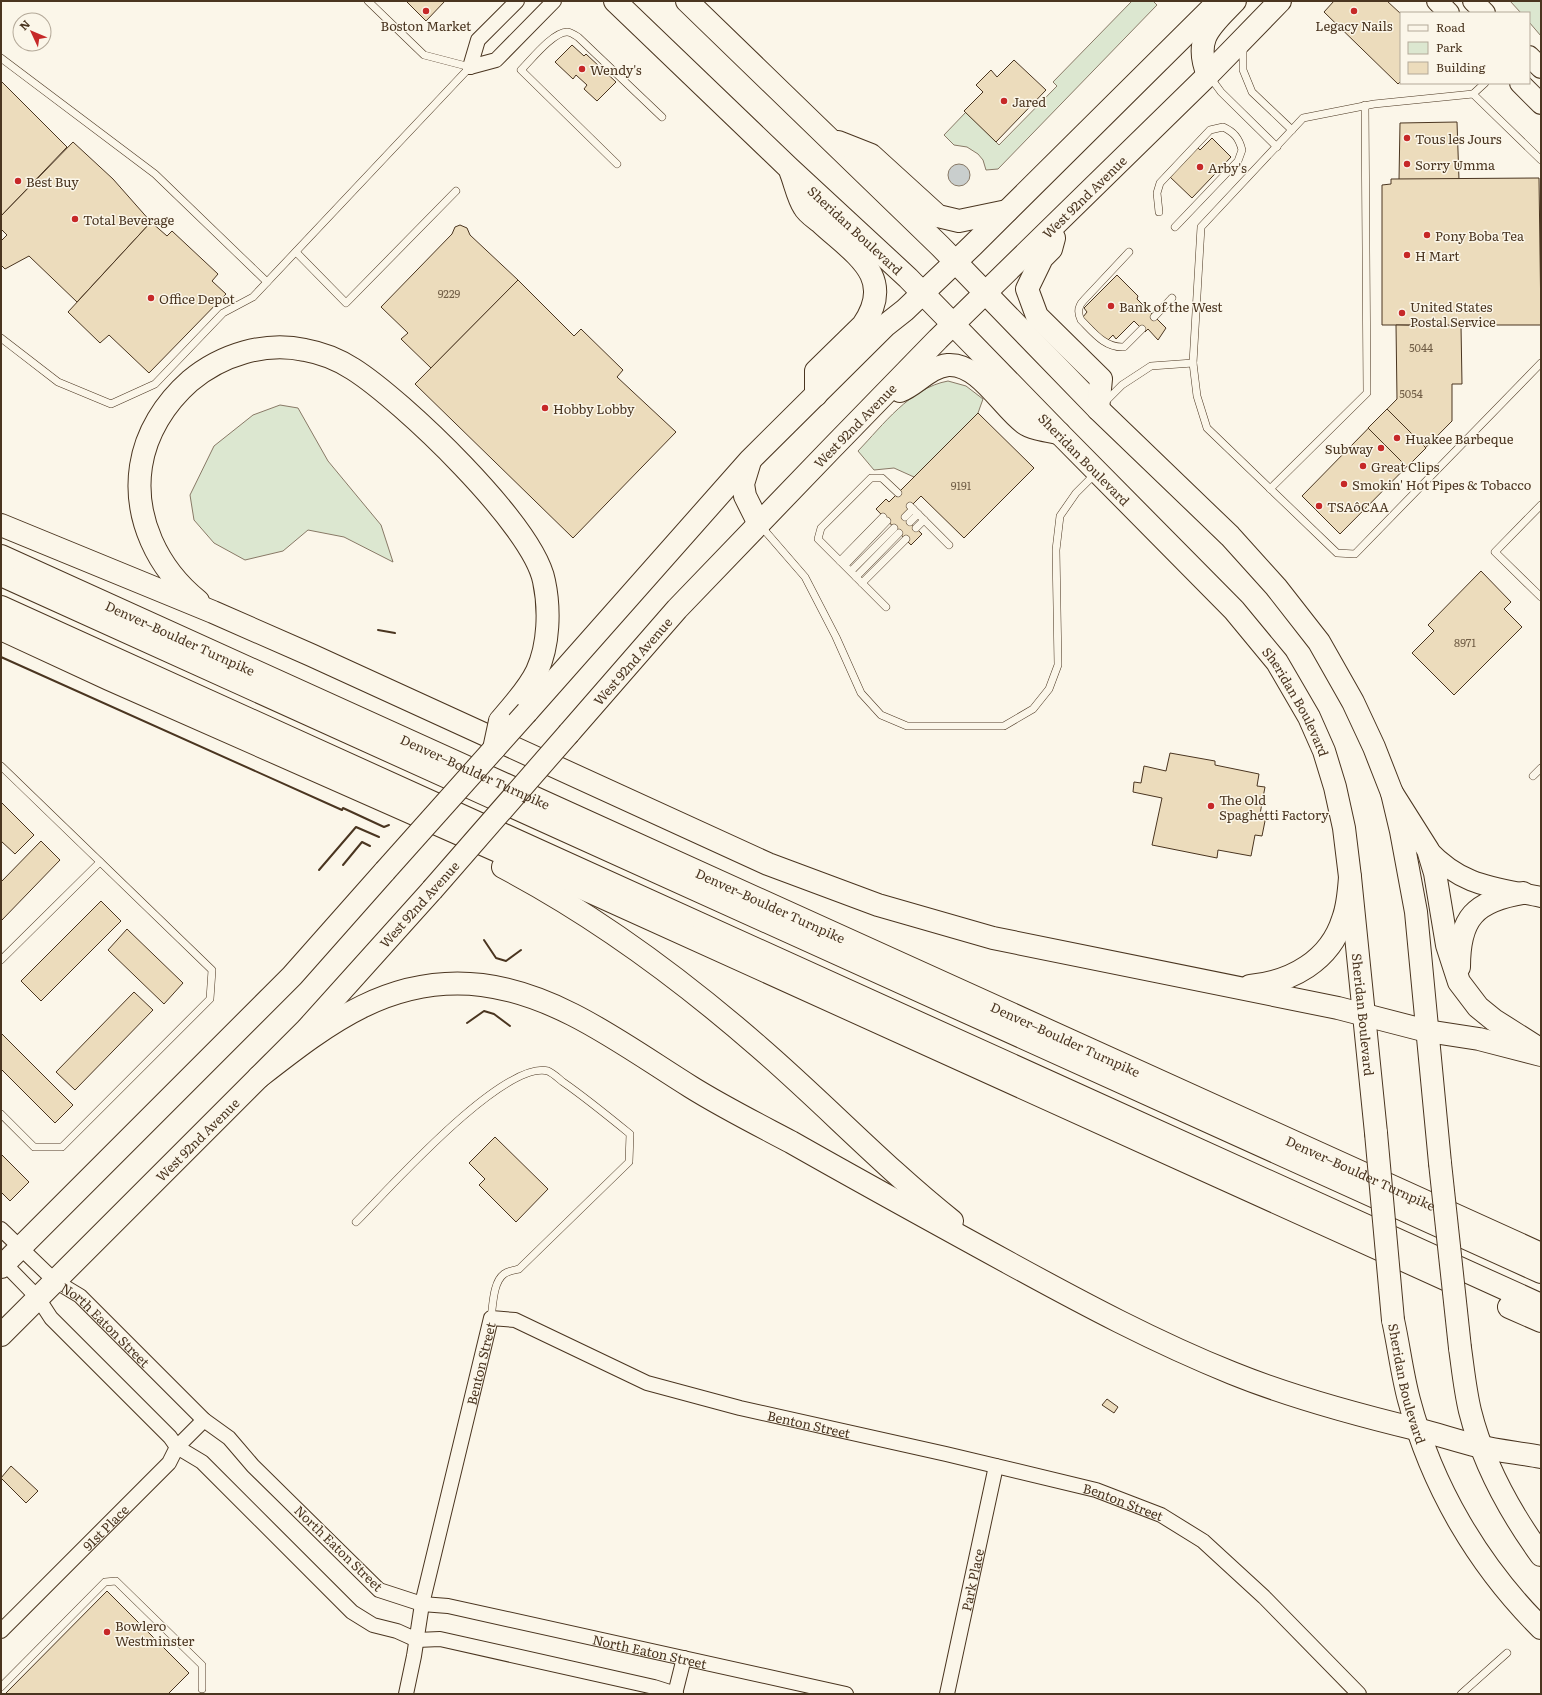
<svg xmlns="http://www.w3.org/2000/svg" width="1542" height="1695" font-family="Literata,serif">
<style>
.green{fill:#dce7d0;stroke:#887966}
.water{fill:#c9cecd;stroke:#887966}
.building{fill:#ecdcbc;stroke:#4a3520}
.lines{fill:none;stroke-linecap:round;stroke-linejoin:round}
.lane-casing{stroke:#4a3520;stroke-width:8}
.street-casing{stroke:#4a3520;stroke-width:16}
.secondary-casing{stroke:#4a3520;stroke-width:22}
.primary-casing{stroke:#4a3520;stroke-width:24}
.highway-casing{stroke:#4a3520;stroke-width:24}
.lane{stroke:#fbf6e9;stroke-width:7}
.street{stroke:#fbf6e9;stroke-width:14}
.secondary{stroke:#fbf6e9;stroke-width:20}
.primary{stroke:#fbf6e9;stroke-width:22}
.highway{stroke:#fbf6e9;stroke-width:22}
.primary-bridge-casing{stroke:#4a3520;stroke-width:24;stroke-linecap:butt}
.highway-bridge-casing{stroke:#4a3520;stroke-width:24;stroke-linecap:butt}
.primary-bridge{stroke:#fbf6e9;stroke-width:22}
.highway-bridge{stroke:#fbf6e9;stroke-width:22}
.wall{stroke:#4a3520;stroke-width:2}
.poi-dot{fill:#c62828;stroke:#fbf6e9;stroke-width:1.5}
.labels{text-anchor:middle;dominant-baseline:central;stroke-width:3;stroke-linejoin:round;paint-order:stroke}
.number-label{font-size:11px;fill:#725f47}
.poi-label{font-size:13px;fill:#4a3520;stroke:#fbf6e9;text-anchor:start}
.street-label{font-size:13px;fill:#4a3520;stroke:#fbf6e9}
</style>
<rect width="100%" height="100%" fill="#fbf6e9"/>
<g class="green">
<polygon points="1132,1 1153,1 1157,5 998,169 986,170 983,160 978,154 967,147 954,145 944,135 966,112 999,145 1057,86 1053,82"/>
<polygon points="1510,1 1541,1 1541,36 1529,22 1529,13 1521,13"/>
<path d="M948,381l18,5 17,13 -5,14 -64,64 -20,-9 -20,2 -16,-19c25,-26 52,-63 90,-70z"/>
<polygon points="280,405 298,408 328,461 381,525 393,562 344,537 308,530 283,551 245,560 214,543 194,520 190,495 214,446 253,415"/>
</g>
<circle class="water" cx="959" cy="175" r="11"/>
<g class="building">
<polygon points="406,1 445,1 426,21"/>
<polygon points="1334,1 1387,1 1401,14 1401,81 1398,84 1324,12"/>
<polygon points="572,45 584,56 586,54 616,82 597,101 584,89 587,85 576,75 573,79 555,62"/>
<polygon points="1014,60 1046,90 996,142 964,111 983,92 976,85 991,70 997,77"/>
<polygon points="1,81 67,147 1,216"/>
<polygon points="1457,122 1459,180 1399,180 1400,123"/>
<polygon points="1212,138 1231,157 1192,198 1169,176 1197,147 1200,150"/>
<polygon points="73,142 113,179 151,222 77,302 29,256 5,269 1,265 1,241 7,235 1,229 1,216"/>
<polygon points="1539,178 1541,325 1382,325 1382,185 1391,184 1391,179"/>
<polygon points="151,222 167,236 172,231 218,274 212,281 226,294 149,373 109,335 100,343 68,312"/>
<polygon points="460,225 467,228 470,235 518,280 431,368 401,339 408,333 381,307 452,234 455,227"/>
<polygon points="1117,275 1138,296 1137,299 1166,328 1158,340 1148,329 1145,332 1134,321 1116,339 1113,335 1107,341 1083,317 1087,312 1084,308"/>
<polygon points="518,280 574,336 581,329 623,370 617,377 676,432 573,538 415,384"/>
<polygon points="1396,325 1461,326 1462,384 1452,384 1452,421 1340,534 1302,496 1397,399"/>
<polygon points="1387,409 1426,448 1407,467 1368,428"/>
<polygon points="978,413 1034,468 964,538 921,496 902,515 922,534 911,545 876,509 886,499 889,502"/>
<polygon points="1481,571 1511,602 1504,609 1522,627 1454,695 1412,653 1434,631 1428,625"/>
<polygon points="1170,753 1215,761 1215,765 1259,774 1257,786 1265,787 1260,814 1266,816 1262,836 1255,835 1251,856 1218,850 1217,858 1152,845 1162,798 1133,792 1134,782 1141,783 1144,766 1166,771"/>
<polygon points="1,802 34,835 15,854 1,841"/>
<polygon points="41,841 60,860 1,921 1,882"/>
<polygon points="101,901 121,921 41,1001 21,981"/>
<polygon points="127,929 183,983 164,1004 108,950"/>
<polygon points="134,992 153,1010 75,1090 56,1072"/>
<polygon points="1,1033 73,1105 55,1123 1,1069"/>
<polygon points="495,1137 548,1189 516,1222 479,1185 485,1179 469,1163"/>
<polygon points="1,1154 29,1182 10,1201 1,1192"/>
<polygon points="1107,1399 1118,1407 1114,1413 1102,1405"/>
<polygon points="11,1466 38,1491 26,1503 1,1478"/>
<polygon points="107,1591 189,1673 168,1694 5,1694"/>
</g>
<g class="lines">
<g class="lane-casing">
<g id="lane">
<polyline points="1243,47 1243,70 1252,92 1292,130"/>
<polyline points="1,58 155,174 267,282"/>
<polyline points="1210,77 1221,92 1277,147"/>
<polyline points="1485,83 1473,94 1374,104 1303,118 1201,227 1193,363 1197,396 1207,428 1337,553 1355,554 1541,363"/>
<polyline points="1473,94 1541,160"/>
<path d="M617,164l-96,-94c10,-10 32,-38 46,-38 3,0 8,3 11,5l84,80"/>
<path d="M1159,212l-2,-19 3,-10 50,-53 13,-3c11,5 16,11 19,23l-4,11 -63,66"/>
<polyline points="296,252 346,303 456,191"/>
<path d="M1129,252l-45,48c-6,6 -7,12 -3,20 13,13 24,28 43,27l18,-18"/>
<polyline points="1154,317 1172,298"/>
<polyline points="1,338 58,382 111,404 155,384 223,313 253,297 470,67 424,55 368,1"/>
<polyline points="1104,403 1122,385 1151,366 1193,363"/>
<polyline points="1270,489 1367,393 1365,105"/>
<polyline points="1541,505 1495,552 1541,597"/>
<polyline points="910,506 949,545"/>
<polyline points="905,517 913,509"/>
<polyline points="910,522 918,514"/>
<polyline points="760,525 805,577 836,637 861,693 881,715 907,726 1004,726 1033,709 1049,689 1058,665 1056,550 1060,516 1076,493 1095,474"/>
<polyline points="916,528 924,520"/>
<polyline points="840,561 883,517"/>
<polyline points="845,565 887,521"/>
<polyline points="851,571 894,528"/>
<polyline points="856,577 899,533"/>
<polyline points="862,583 906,539"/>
<polyline points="886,607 818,539 821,528 871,478 882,478 898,493"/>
<polyline points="1,766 212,970 210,999 62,1147 34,1147 1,1114"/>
<polyline points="1533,776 1541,768"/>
<polyline points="1,960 100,862"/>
<path d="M356,1222c32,-32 147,-162 192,-151 5,2 11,8 15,11 23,16 45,34 67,52l-1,28 -110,107c-4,1 -11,2 -15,5 -11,8 -11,31 -13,44"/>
<polyline points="1,1687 105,1582 116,1581 202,1665 202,1689"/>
<polyline points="1461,1694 1507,1653"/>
</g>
</g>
<g class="street-casing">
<g id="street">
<polyline points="470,67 496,60 554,1"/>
<polyline points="470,67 478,40 517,1"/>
<path id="s1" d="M1,1229l54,52 25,15 124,124 25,18 24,28 126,124 43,14 26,2 398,88"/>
<polyline points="1,1260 38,1298 51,1318 170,1437 177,1447 202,1462 352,1612 373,1625 397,1631 417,1640 440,1639 654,1687 676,1694"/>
<path id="s2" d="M1,1631l168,-168 8,-16 27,-27"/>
<path id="s3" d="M406,1694l8,-38 8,-52 69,-286 24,2 132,63 93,25 206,46 150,36 65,25 42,26 61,56 95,97"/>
<polyline points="675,1694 684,1658"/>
<path id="s4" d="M947,1694l49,-228"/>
</g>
</g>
<g class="secondary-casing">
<g id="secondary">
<polyline points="1437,1 1449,13"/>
<polyline points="1473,1 1485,13"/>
<polyline points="1529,56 1541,68"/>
<polyline points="1520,83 1541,104"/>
<path d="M1428,850c35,37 66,37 113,47"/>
</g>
</g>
<g class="primary-casing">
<g id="primary">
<path id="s5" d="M615,1l174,167 119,110 151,155 175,177 43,52 32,55 15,34 11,36 9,41 6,49 26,256"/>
<polyline points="687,1 940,246 1098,409 1230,536 1276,587 1319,642 1353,702 1374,747 1392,793 1401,831 1416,912 1440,1163"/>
<path d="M1208,75c-15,-37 3,-49 27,-74"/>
<polyline points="838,142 871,155 938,216 959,221 1007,211"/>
<path d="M791,173c4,10 7,25 13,34 3,6 11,11 16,15 33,31 77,54 43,103l-47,46v24"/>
<polyline points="1054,238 1051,249 1042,258 1027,289 1037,316 1101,379 1098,409"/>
<path d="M900,391c16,-6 29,-24 48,-26 31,-2 54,42 76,58 8,6 25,8 35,10"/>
<polyline points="750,461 743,484 745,496 759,524"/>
<polyline points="527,712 750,460 886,325 905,310 972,246 1219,1"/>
<path id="s6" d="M569,733l108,-124 153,-159 108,-111 270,-264 72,-74"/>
<polyline points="1,1267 292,976 385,871"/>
<path id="s7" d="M1393,1320c6,27 9,54 16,80 23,87 69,165 132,228"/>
<path id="s8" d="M1,1335l306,-306 125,-139"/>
<path d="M1460,1348c3,21 5,42 10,63 13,52 40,101 71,144"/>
</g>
</g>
<g class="highway-casing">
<g id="highway">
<polyline points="1,525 213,612 311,655 768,864 878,905 993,938 1338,1008 1427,1031 1479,1039 1541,1055"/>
<path id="s9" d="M1,556l1540,698"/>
<polyline points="1,575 1541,1272"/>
<path d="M198,601c-40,-32 -65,-83 -57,-135 5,-33 24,-63 49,-85 31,-26 75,-40 115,-31 17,3 34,10 48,19 49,31 180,156 191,212 6,28 5,64 -7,90 -9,19 -24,34 -37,50"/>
<polyline points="1,607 1541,1305"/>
<polyline points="1,629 109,679 593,893 1452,1282"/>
<polyline points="1392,793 1428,850 1435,873 1447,945 1459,982 1478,1007 1494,1020 1538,1048"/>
<path d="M503,867c93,49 177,111 256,180 66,57 125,120 193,174"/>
<path d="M1459,967c0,-49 16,-66 64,-74"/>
<path d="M1250,986c41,-4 80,-25 93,-67 5,-13 6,-28 7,-42"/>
<path d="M259,1077c68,-53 131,-103 223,-92 78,10 143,61 209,102 32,20 66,37 100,55 72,41 145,81 218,121 73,40 146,79 223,110 59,24 122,41 184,56 21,5 41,12 62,17 20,5 42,7 63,11"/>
<polyline points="1509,1307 1541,1321"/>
</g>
</g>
<use href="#lane" class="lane"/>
<use href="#street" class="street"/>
<use href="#secondary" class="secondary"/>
<use href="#primary" class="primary"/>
<use href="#highway" class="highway"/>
<g class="primary-bridge-casing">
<g id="primary-bridge">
<polyline points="385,871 527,712"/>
<polyline points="432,890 569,733"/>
<polyline points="1376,1133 1393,1320"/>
<polyline points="1440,1163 1460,1348"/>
</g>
</g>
<g class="highway-bridge-casing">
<polyline id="highway-bridge" points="494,749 500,721"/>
</g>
<use href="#primary-bridge" class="primary-bridge"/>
<use href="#highway-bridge" class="highway-bridge"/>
<g class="wall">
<polyline points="378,630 395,633"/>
<polyline points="1,657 342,810 343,808 384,827 389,825"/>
<polyline points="343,865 362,842 370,846"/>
<polyline points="319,870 356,827 379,837"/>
<polyline points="484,940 496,958 506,961 521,950"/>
<polyline points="467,1023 484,1011 494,1014 510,1026"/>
</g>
</g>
<g class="poi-dot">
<circle cx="426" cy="11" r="4"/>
<circle cx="1354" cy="11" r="4"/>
<circle cx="582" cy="69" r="4"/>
<circle cx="1004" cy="101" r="4"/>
<circle cx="1407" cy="138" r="4"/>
<circle cx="1407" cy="164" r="4"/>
<circle cx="1200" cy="167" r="4"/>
<circle cx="18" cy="181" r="4"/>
<circle cx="75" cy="219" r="4"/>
<circle cx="1427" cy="235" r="4"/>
<circle cx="1407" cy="255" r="4"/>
<circle cx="151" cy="298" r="4"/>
<circle cx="1111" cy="306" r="4"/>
<circle cx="1402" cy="313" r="4"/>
<circle cx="545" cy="408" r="4"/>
<circle cx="1397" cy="438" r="4"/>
<circle cx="1381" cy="448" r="4"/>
<circle cx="1363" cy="466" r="4"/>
<circle cx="1344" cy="484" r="4"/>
<circle cx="1319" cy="506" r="4"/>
<circle cx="1211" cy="806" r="4"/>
<circle cx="107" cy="1632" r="4"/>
</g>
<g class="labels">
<g class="number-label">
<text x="449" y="293">9229</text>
<text x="1421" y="347">5044</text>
<text x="1411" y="393">5054</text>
<text x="961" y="485">9191</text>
<text x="1465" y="642">8971</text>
</g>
<g class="poi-label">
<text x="426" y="25" text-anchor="middle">Boston Market</text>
<text x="1354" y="25" text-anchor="middle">Legacy Nails</text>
<text x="590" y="69">Wendy's</text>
<text x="1012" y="101">Jared</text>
<text x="1415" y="138">Tous les Jours</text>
<text x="1415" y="164">Sorry Umma</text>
<text x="1208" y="167">Arby's</text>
<text x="26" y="181">Best Buy</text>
<text x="83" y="219">Total Beverage</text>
<text x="1435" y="235">Pony Boba Tea</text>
<text x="1415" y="255">H Mart</text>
<text x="159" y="298">Office Depot</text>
<text x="1119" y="306">Bank of the West</text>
<text x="1410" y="306">United States<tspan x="1410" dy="15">Postal Service</tspan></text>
<text x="553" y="408">Hobby Lobby</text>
<text x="1405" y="438">Huakee Barbeque</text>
<text x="1373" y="448" text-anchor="end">Subway</text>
<text x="1371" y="466">Great Clips</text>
<text x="1352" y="484">Smokin' Hot Pipes &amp; Tobacco</text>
<text x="1327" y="506">TSAôCAA</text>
<text x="1219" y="799">The Old<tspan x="1219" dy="15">Spaghetti Factory</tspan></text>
<text x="115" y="1625">Bowlero<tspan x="115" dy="15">Westminster</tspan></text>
</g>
<g class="street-label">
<text stroke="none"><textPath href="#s6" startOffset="744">West 92nd Avenue</textPath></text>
<text stroke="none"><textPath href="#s5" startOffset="332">Sheridan Boulevard</textPath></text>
<text stroke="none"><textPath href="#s6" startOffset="420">West 92nd Avenue</textPath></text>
<text stroke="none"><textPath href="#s5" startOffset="656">Sheridan Boulevard</textPath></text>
<text stroke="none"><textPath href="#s9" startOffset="197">Denver–Boulder Turnpike</textPath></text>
<text stroke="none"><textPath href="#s6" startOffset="96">West 92nd Avenue</textPath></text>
<text stroke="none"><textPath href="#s5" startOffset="980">Sheridan Boulevard</textPath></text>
<text stroke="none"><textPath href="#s9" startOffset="521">Denver–Boulder Turnpike</textPath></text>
<text transform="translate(419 904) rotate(-48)">West 92nd Avenue</text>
<text stroke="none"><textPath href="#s9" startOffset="845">Denver–Boulder Turnpike</textPath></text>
<text stroke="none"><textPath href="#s5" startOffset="1304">Sheridan Boulevard</textPath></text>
<text stroke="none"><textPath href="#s9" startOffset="1169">Denver–Boulder Turnpike</textPath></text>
<text stroke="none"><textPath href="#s8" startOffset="277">West 92nd Avenue</textPath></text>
<text stroke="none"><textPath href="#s9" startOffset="1493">Denver–Boulder Turnpike</textPath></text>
<text stroke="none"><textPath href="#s1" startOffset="142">North Eaton Street</textPath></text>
<text stroke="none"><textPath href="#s3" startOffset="339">Benton Street</textPath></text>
<text stroke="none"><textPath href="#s7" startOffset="65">Sheridan Boulevard</textPath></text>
<text stroke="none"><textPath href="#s3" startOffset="723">Benton Street</textPath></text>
<text stroke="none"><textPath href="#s3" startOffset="1047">Benton Street</textPath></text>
<text stroke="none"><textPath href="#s2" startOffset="147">91st Place</textPath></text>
<text transform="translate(339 1548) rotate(44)">North Eaton Street</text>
<text stroke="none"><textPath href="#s4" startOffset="117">Park Place</textPath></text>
<text stroke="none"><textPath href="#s1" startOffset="802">North Eaton Street</textPath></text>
</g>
</g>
<rect width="1542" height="1695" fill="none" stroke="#4a3520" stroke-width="4"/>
<rect x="1400" y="12" width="130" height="72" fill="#fbf6e9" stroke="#b4a999"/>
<rect x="1408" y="25" width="20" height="6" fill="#fbf6e9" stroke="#b4a999"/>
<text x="1436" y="32" font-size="12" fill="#4a3520">Road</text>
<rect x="1408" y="42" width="20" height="12" fill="#dce7d0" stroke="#b4a999"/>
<text x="1436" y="52" font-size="12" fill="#4a3520">Park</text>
<rect x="1408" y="62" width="20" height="12" fill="#ecdcbc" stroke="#b4a999"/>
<text x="1436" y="72" font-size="12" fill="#4a3520">Building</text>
<g transform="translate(32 32) rotate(314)"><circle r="19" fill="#fbf6e9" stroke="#b4a999"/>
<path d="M0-3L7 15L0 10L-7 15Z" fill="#c62828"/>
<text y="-6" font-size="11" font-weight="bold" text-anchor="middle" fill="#4a3520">N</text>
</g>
</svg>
